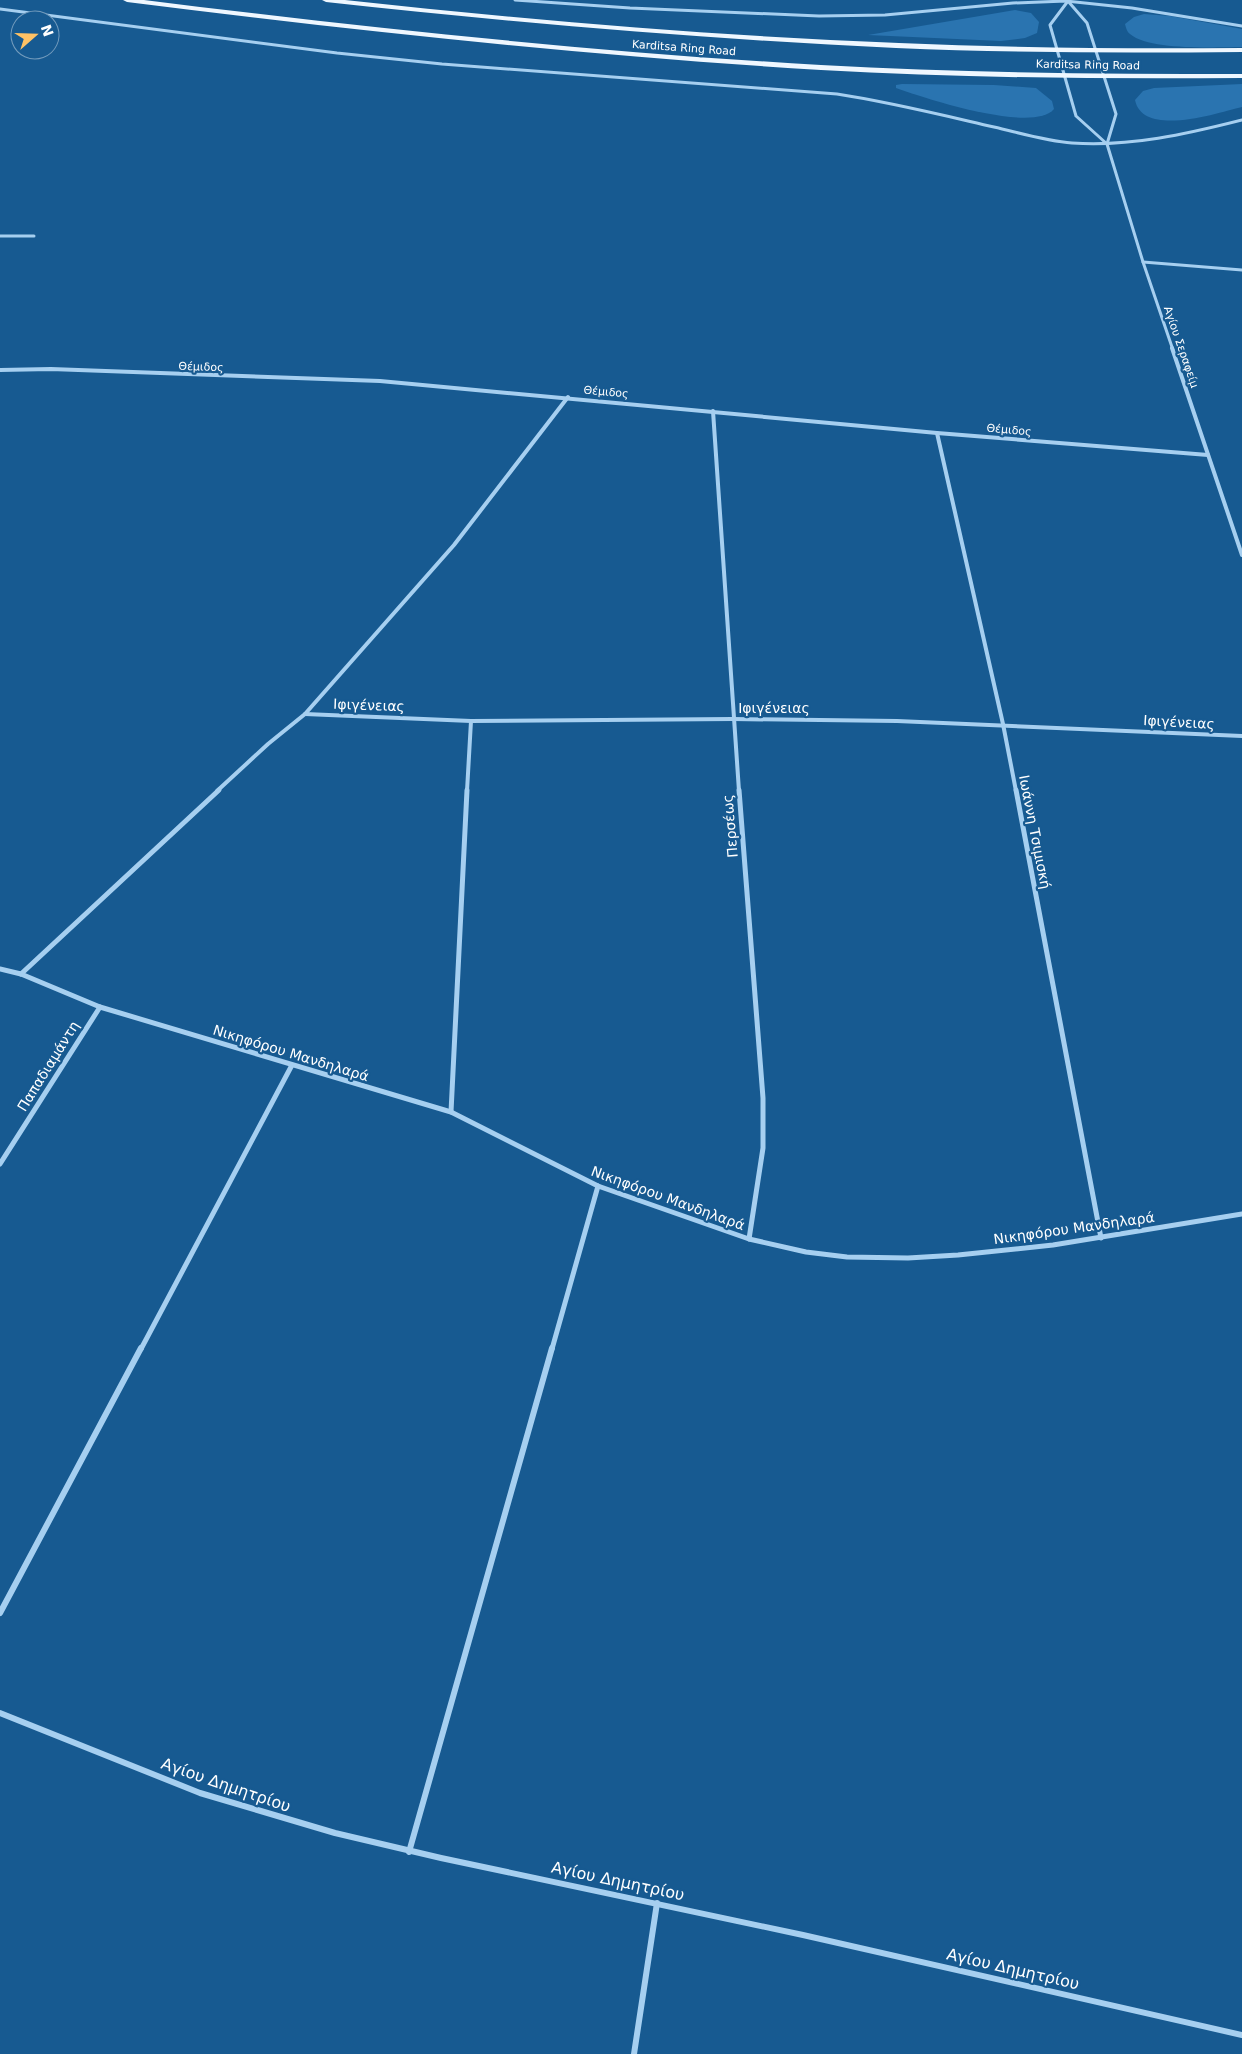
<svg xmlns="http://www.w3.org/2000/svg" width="1242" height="2054" font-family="'DejaVu Sans',sans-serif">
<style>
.green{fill:#2a74b0}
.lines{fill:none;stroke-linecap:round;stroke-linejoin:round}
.street-far3{stroke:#a6cff0;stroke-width:3}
.street-far2{stroke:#a6cff0;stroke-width:4}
.street-far1{stroke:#a6cff0;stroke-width:5}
.street{stroke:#a6cff0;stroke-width:6}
.primary{fill:#eff7ff;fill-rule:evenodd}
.labels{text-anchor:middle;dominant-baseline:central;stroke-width:4.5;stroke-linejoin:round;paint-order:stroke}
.far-street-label{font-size:11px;fill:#fff;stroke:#175a91}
.street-label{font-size:14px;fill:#fff;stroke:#175a91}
.near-street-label{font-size:16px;fill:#fff;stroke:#175a91}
</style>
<rect width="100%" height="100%" fill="#175a91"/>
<g class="green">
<polygon points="1015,10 1031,13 1039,22 1037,33 1025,38 1001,41 868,35"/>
<path d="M1144,14l26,2 72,13v18c-26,0 -92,4 -112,-13 -3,-2 -4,-6 -5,-10l9,-7z"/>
<path d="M902,84l92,1 42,3 16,13 2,8c-21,25 -130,-11 -158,-21v-3z"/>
<path d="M1242,84v23c-25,6 -99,31 -107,-7l8,-9 11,-3z"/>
</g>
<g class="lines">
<g class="street-far3">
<polyline points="515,0 630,8 819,16 885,15 1013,3 1066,1 1132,8 1242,26"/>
<polyline points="1067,0 1087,23 1116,114 1107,144"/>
<polyline points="1068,1 1050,25 1076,116 1107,144 1143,262 1173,350"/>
<path d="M0,9l337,44 105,11 395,30c53,8 105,21 157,33 26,6 52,14 78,16 58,4 115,-9 170,-23"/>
<polyline points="0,236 34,236"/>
<polyline points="1143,262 1242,270"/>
</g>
<g class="street-far2">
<polyline points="1172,348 1242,555"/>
<polyline points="0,370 51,369 380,381 937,433 1208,455"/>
<polyline points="713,411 739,791"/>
<polyline points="937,433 1003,724 1016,791"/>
<polyline points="305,714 471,721 733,719 897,721 1242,736"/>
<polyline points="217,791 268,744 305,714 454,545 568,397"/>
<polyline points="467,791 471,721"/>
</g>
<g class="street-far1">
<polyline points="739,790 763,1098 763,1148 749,1239"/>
<polyline points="1016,790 1101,1238"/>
<polyline points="0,969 21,974 100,1007 451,1112 598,1186 749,1239 806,1252 847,1257 908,1258 958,1255 1053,1245 1242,1214"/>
<polyline points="21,974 219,790"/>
<polyline points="451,1112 467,790"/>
<polyline points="0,1164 100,1007"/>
<polyline points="141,1349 292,1065"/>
<polyline points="552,1349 598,1186"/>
</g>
<g class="street">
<polyline points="0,1613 141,1348"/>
<polyline points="0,1713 200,1793 335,1833 441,1858 803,1935 1242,2035"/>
<polyline points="409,1852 552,1348"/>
<polyline points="634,2054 657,1903"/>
</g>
<g class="primary">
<path d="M123,0h21c225,28 451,52 677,65 141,8 281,9 421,9v4c-141,1 -281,0 -421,-8 -233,-14 -463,-39 -694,-68z"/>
<path d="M322,0h23c184,20 369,36 554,43 114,5 229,6 343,5v4c-115,1 -231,1 -346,-4 -191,-9 -380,-25 -570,-46z"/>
</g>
</g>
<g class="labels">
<g class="far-street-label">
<text transform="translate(684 48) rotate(4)">Karditsa Ring Road</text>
<text transform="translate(1088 65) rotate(1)">Karditsa Ring Road</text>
<text transform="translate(1181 347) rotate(71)">Αγίου Σεραφείμ</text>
<text transform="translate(201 367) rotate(2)">Θέμιδος</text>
<text transform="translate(606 392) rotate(5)">Θέμιδος</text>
<text transform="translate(1009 430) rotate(5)">Θέμιδος</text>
</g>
<g class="street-label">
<text transform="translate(369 705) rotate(2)">Ιφιγένειας</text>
<text x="774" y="708">Ιφιγένειας</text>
<text transform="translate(1179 722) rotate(3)">Ιφιγένειας</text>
<text transform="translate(730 826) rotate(-95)">Περσέως</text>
<text transform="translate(1035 832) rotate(79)">Ιωάννη Τσιμισκή</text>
<text transform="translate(291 1053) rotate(17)">Νικηφόρου Μανδηλαρά</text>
<text transform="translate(48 1066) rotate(-58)">Παπαδιαμάντη</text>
<text transform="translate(668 1198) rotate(20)">Νικηφόρου Μανδηλαρά</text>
<text transform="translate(1074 1228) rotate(-8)">Νικηφόρου Μανδηλαρά</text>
</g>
<g class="near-street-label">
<text transform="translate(226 1785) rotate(19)">Αγίου Δημητρίου</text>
<text transform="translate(618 1881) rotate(12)">Αγίου Δημητρίου</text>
<text transform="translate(1013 1969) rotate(13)">Αγίου Δημητρίου</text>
</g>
</g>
<g transform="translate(35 35) rotate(70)"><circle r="24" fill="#175a91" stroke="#749cbd"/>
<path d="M0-4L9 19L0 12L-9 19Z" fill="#ffc265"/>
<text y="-8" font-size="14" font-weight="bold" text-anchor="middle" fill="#ffffff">N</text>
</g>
</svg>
